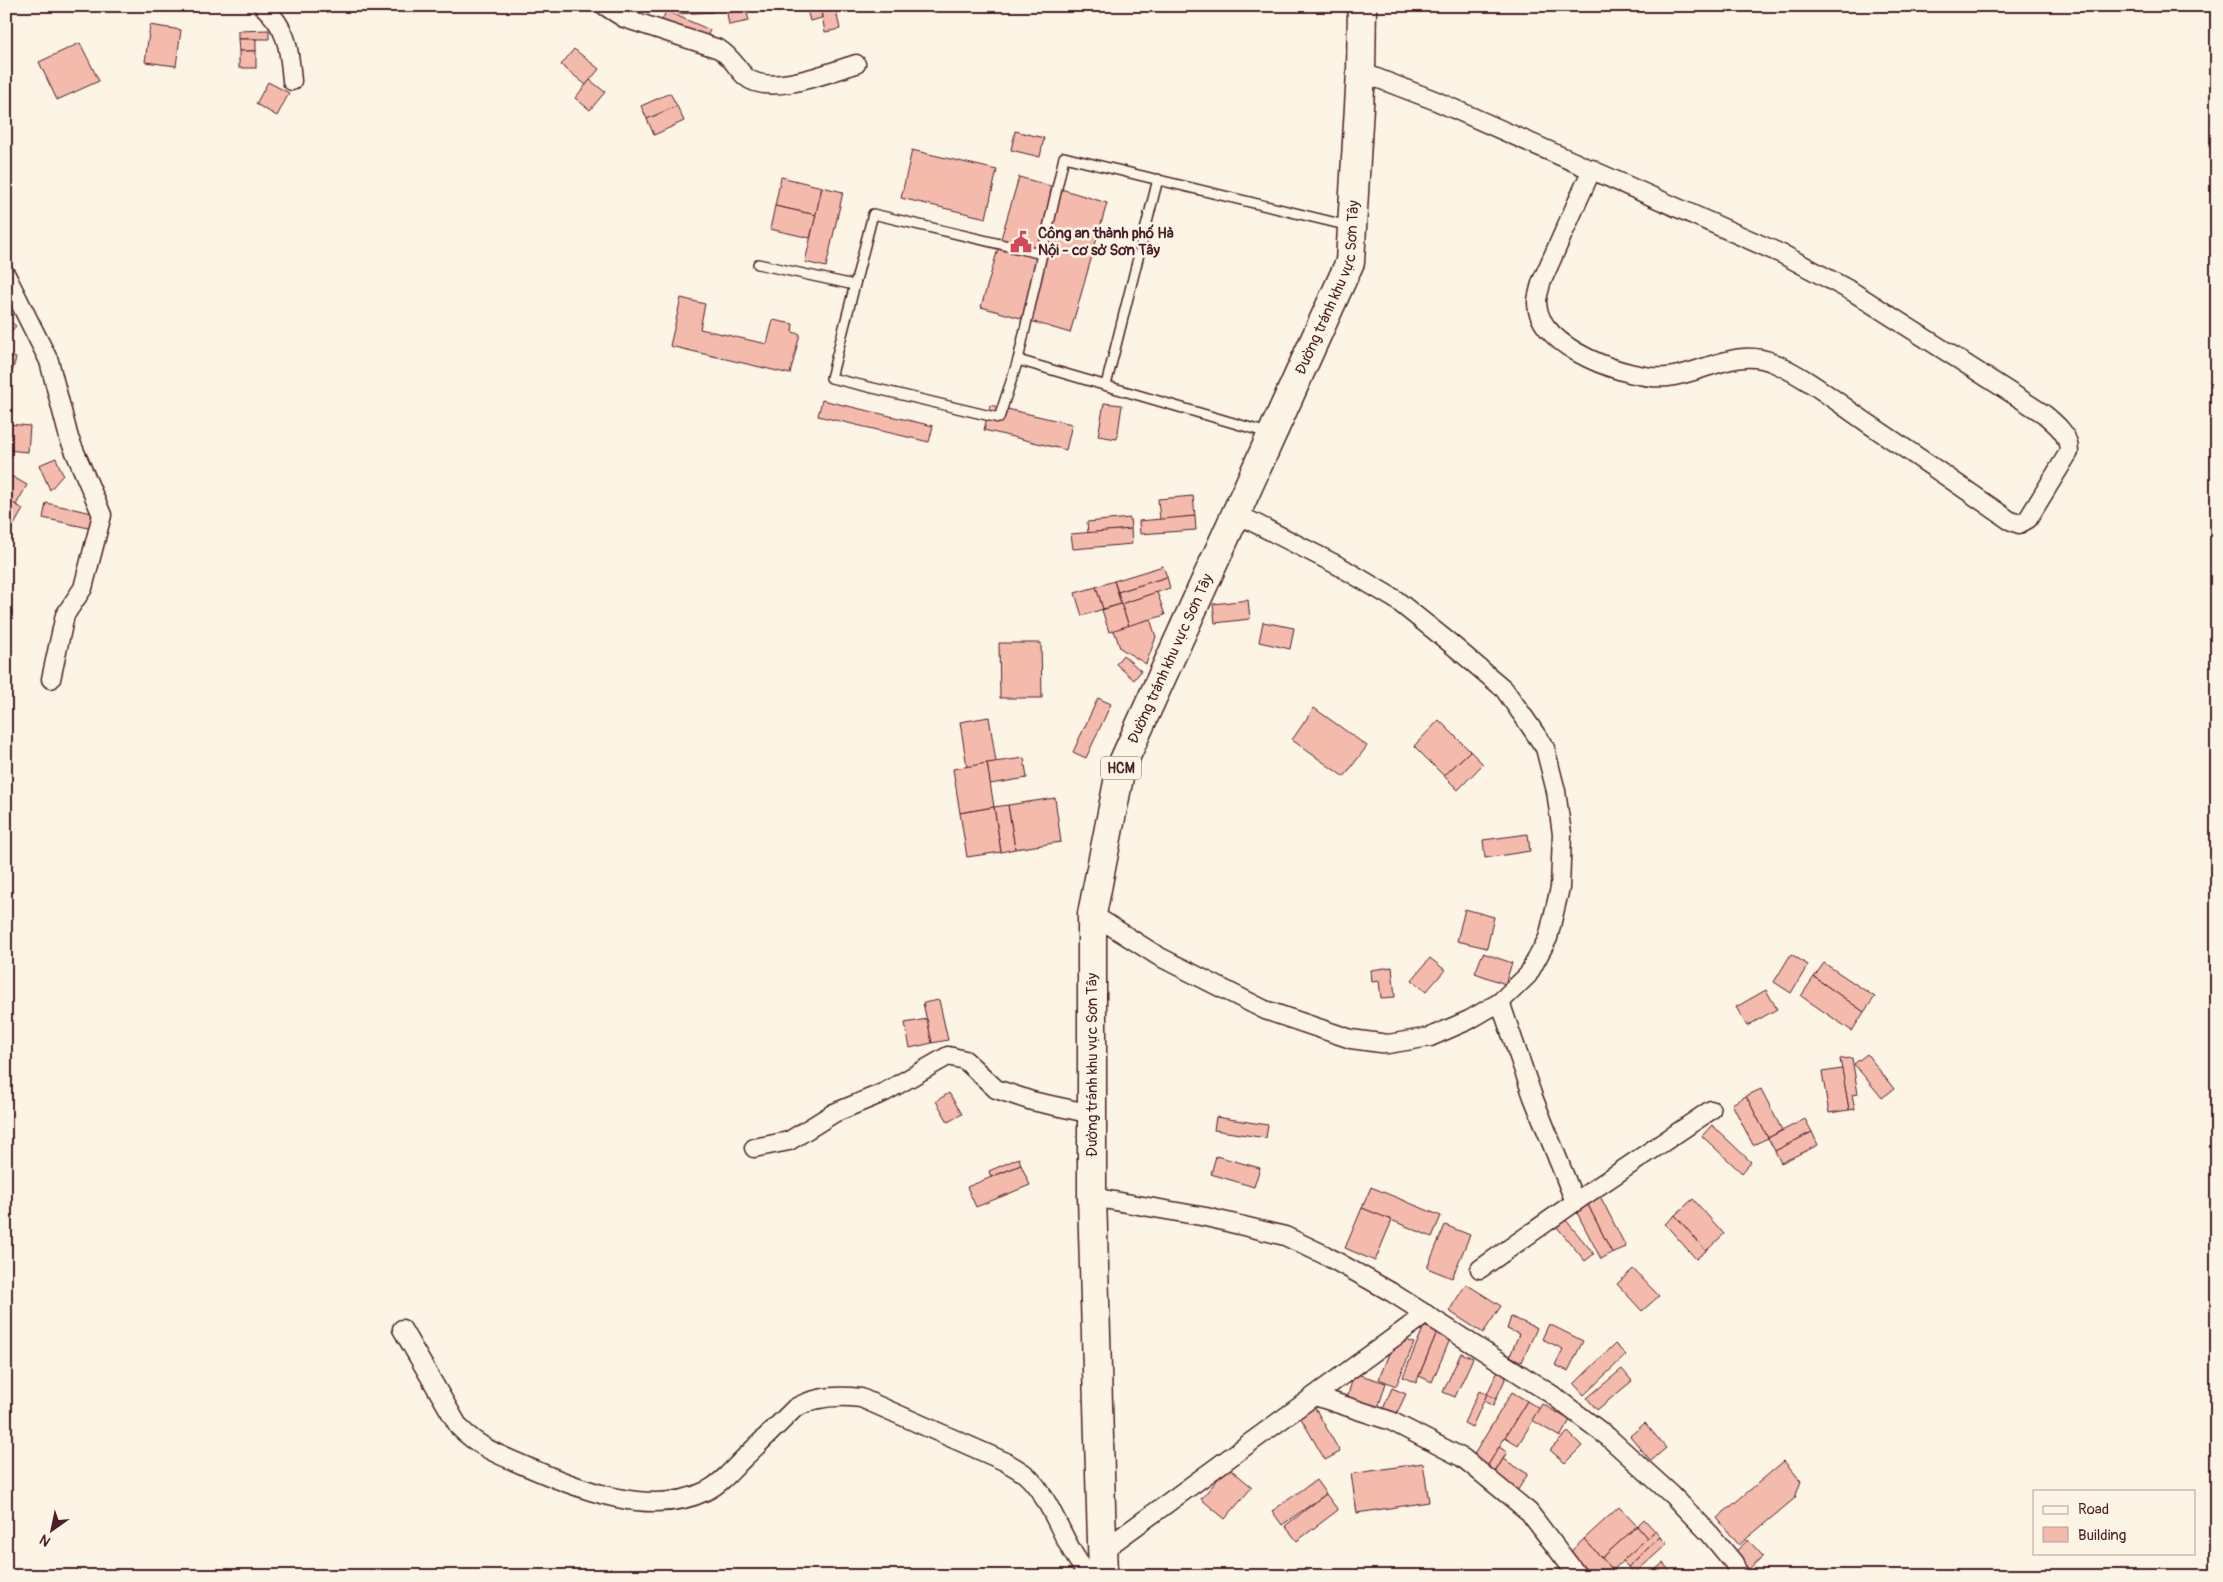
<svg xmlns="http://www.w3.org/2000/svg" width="2223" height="1582" font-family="Pangolin,sans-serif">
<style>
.building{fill:#f4bbad;stroke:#4a1f2b}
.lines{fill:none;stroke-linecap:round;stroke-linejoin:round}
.service-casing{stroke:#4a1f2b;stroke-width:12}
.minor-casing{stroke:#4a1f2b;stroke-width:21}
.trunk-casing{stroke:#4a1f2b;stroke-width:31}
.service{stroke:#fcf5e5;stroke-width:9}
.minor{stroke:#fcf5e5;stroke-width:18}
.trunk{stroke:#fcf5e5;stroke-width:28}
.labels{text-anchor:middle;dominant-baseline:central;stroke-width:5;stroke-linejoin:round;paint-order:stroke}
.shield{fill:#fcf5e5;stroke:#7f5f63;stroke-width:1}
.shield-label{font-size:14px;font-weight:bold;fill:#4a1f2b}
.poi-label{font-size:15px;font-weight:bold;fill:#4a1f2b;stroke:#fcf5e5;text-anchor:start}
.street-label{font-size:15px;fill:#4a1f2b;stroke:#fcf5e5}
</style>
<rect width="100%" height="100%" fill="#fcf5e5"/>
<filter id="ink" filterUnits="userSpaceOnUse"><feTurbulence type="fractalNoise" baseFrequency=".02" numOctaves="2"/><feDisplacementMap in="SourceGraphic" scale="10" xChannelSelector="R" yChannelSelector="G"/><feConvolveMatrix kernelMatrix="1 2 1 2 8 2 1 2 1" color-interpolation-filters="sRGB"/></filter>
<g filter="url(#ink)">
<g class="building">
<polygon points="678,6 713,6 713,12 678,14"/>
<polygon points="725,6 745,6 746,8 727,13"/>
<polygon points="757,6 780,6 758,10"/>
<polygon points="806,6 820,6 822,18 810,21"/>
<polygon points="820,6 835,6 840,29 825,32"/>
<polygon points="2209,6 2217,6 2217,18 2206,9"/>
<polygon points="746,8 749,21 729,25 727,13"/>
<polygon points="666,11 710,30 705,41 661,23"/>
<polygon points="150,25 181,30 176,66 145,62"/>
<polygon points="269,30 269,39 238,39 238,31"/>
<polygon points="238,39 256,39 256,51 239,51"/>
<polygon points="80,43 99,81 57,100 39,62"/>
<polygon points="574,49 599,69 586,85 561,65"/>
<rect x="239" y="51" width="17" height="17"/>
<polygon points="590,80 605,92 590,110 575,98"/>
<polygon points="268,82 289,93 277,116 256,104"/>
<polygon points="670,93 677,106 647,119 641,106"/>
<polygon points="677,106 684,121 654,135 647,119"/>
<polygon points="1015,131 1044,138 1040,157 1011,150"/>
<polygon points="912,150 997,170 986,218 901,198"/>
<polygon points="781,177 822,187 816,215 775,206"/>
<polygon points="1019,177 1061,189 1024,319 981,307"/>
<polygon points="822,187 843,192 826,267 805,262"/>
<polygon points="1061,189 1107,203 1070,333 1024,319"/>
<polygon points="775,206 816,215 810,238 770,229"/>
<polygon points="681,298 705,304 700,329 767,344 773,320 793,324 792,332 800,334 790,374 670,346"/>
<polygon points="6,318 16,326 6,337"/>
<polygon points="6,355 16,358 7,390 6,390"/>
<polygon points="822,400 933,426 929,442 818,416"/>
<polygon points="1104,403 1122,405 1117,439 1098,436"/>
<polygon points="990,405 1072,424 1066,450 984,430"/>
<polygon points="8,424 30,426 28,452 6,450"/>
<polygon points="56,458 63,475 50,490 39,465"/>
<polygon points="6,473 27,485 16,505 6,499"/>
<polygon points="1193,496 1195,516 1160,520 1158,499"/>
<polygon points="6,499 23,509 14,525 6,521"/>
<polygon points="46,503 97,514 93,529 43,518"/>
<polygon points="1195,516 1196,530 1140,534 1139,521"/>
<polygon points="1130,518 1131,529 1088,533 1087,522"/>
<polygon points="1131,529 1132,544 1073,549 1071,534"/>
<polygon points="1163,566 1167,577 1118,592 1114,581"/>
<polygon points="1167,577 1170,588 1121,604 1118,592"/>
<polygon points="1114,581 1121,604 1103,609 1096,587"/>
<polygon points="1096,587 1103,609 1082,616 1075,593"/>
<polygon points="1157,592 1165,615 1129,626 1121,604"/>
<polygon points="1248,600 1250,619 1215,623 1213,604"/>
<polygon points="1121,604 1129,626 1109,632 1102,610"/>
<polygon points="1150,619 1156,637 1146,664 1120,648 1114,630"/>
<polygon points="1263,622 1294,628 1290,649 1259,642"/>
<polygon points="999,643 1041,643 1042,698 1000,698"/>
<polygon points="1123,655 1141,671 1134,680 1116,664"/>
<polygon points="1098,698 1111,704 1086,758 1073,752"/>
<polygon points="1314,708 1367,746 1344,777 1292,740"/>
<polygon points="989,717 996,762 967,767 960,722"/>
<polygon points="1439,720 1470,751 1444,776 1414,746"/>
<polygon points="1470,751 1483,764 1458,790 1444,776"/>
<polygon points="1024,758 1027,778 990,784 987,763"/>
<polygon points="987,763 994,807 960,813 953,769"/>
<polygon points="1055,798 1061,842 1015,849 1008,805"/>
<polygon points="1008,805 1015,849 1001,852 994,807"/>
<polygon points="994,807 1001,852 967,857 960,813"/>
<polygon points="1528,834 1530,851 1485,858 1483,840"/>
<polygon points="1465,909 1494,917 1487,948 1457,941"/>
<polygon points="1483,953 1512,963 1505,984 1475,973"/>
<polygon points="1791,954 1808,965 1791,993 1774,982"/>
<polygon points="1430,958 1445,970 1426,992 1412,980"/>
<polygon points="1824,963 1875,997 1864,1012 1814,977"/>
<polygon points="1392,967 1395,997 1381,998 1379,981 1372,982 1371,970"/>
<polygon points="1814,977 1864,1012 1852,1031 1801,996"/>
<polygon points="1766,990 1777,1009 1747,1026 1736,1007"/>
<polygon points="939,1000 948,1040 932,1043 923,1003"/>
<polygon points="927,1019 932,1043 910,1048 905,1023"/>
<polygon points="1867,1054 1894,1089 1882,1098 1854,1064"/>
<polygon points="1852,1058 1858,1094 1852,1095 1855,1109 1849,1110 1840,1059"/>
<polygon points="1842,1069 1849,1110 1829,1113 1822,1072"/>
<polygon points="1761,1089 1782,1130 1768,1138 1746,1096"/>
<polygon points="949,1093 962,1114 948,1122 936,1101"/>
<polygon points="1746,1096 1768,1138 1753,1145 1732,1104"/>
<polygon points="1216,1117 1268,1125 1266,1138 1214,1130"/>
<polygon points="1805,1119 1812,1132 1775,1151 1768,1138"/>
<polygon points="1712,1125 1751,1162 1742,1173 1702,1136"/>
<polygon points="1812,1132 1818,1145 1781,1163 1775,1151"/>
<polygon points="1216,1156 1260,1168 1254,1187 1211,1174"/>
<polygon points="1019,1158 1021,1165 991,1177 989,1171"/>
<polygon points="1021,1165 1030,1185 976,1207 967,1187"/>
<polygon points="1371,1187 1441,1216 1432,1237 1362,1208"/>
<polygon points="1599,1194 1626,1247 1612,1253 1586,1201"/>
<polygon points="1693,1199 1724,1234 1706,1251 1675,1215"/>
<polygon points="1586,1201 1612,1253 1601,1259 1574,1207"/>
<polygon points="1362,1208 1392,1220 1375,1261 1345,1248"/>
<polygon points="1675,1215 1706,1251 1696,1259 1665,1224"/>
<polygon points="1565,1219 1594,1254 1585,1261 1556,1226"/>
<polygon points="1445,1225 1470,1235 1452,1278 1427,1268"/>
<polygon points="1633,1269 1659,1296 1642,1311 1617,1284"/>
<polygon points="1466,1284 1501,1306 1483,1333 1449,1311"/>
<polygon points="1511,1317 1537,1328 1522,1362 1510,1356 1519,1334 1507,1329"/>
<polygon points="1549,1324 1583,1341 1568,1371 1555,1365 1563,1349 1542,1339"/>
<polygon points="1424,1326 1437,1332 1416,1383 1403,1377"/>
<polygon points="1437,1332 1451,1337 1432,1382 1419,1376"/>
<polygon points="1396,1336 1414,1343 1396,1386 1379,1379"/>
<polygon points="1615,1344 1626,1355 1584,1395 1574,1384"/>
<polygon points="1461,1353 1473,1358 1455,1397 1443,1392"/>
<polygon points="1499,1368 1508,1373 1496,1399 1487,1394"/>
<polygon points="1622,1369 1632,1381 1597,1410 1587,1398"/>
<polygon points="1354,1373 1386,1383 1378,1408 1347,1399"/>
<polygon points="1392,1388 1406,1394 1396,1415 1383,1409"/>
<polygon points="1479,1391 1487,1394 1472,1427 1464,1423"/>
<polygon points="1512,1392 1527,1401 1487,1467 1472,1458"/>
<polygon points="1487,1394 1496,1399 1493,1406 1484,1401"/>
<polygon points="1527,1401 1540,1409 1518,1445 1505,1437"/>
<polygon points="1542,1404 1570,1420 1560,1437 1532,1420"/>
<polygon points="1314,1406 1340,1452 1325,1460 1299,1415"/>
<polygon points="1645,1423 1666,1448 1651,1461 1630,1436"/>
<polygon points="1568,1432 1582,1446 1565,1463 1550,1450"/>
<polygon points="1499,1447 1507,1452 1495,1472 1487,1467"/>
<polygon points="1503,1459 1528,1474 1517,1491 1493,1476"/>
<polygon points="1784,1461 1801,1481 1795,1498 1739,1545 1717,1518"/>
<polygon points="1423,1463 1429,1502 1357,1513 1351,1474"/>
<polygon points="1228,1467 1252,1487 1225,1519 1201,1499"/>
<polygon points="1316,1480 1326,1494 1282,1525 1272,1511"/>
<polygon points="1326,1494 1338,1510 1297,1541 1285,1526"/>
<polygon points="1619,1507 1637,1526 1602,1558 1584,1539"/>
<polygon points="1644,1519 1655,1531 1647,1538 1637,1526"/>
<polygon points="1637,1526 1647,1538 1613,1570 1602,1558"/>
<polygon points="1655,1531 1660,1537 1628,1567 1622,1561"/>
<polygon points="1660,1537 1667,1544 1634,1574 1628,1567"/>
<polygon points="1584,1539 1613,1570 1606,1576 1589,1576 1568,1554"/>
<polygon points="1748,1540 1763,1556 1749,1569 1734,1553"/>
<polygon points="1663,1563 1674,1576 1648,1576"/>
</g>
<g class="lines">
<g class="service-casing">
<g id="service">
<polyline points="1042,254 873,214 831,378 999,418 1018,360 1064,157 1349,226"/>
<polyline points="758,264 854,285"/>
<polyline points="1018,360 1268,433"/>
<polyline points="1106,385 1158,179"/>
</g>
</g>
<g class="minor-casing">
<g id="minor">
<path d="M263,6c25,23 26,42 29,75"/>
<path d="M605,6l19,12 95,31c14,9 17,19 27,28 23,20 84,-5 110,-13"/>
<path d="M1361,72l73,28 350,155 69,37 191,122c13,11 25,20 25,38l-41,67 -9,5 -10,-4c-46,-33 -93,-64 -140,-96 -31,-21 -61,-46 -95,-61 -37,-16 -70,10 -106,14 -38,4 -131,-29 -131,-75 0,-6 3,-13 4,-19l51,-114"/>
<polyline points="6,275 49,361 69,438 102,515 83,588 65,615 51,679"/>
<polyline points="1092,914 1158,956 1265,1010 1351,1039 1388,1044 1430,1037 1469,1020 1500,1002 1528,975 1548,938 1560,888 1562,834 1556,791 1545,748 1526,720 1504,689 1450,643 1395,599 1339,566 1235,513"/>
<polyline points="1500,1002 1533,1097 1575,1202"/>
<polyline points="754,1148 789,1141 834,1113 885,1092 948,1056 965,1060 996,1089 1032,1101 1092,1114"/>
<polyline points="1092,1197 1206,1217 1285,1236 1325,1255 1391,1292 1551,1394 1608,1437 1672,1495 1710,1534 1734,1563 1739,1576"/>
<polyline points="1480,1269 1575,1202 1711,1110"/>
<path d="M402,1329l57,98c20,21 45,30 71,41 51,22 122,50 176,23 15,-7 26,-21 37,-32 18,-17 35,-34 52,-51 20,-12 43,-13 66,-10l145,64c6,4 14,8 20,13 27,24 37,73 64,101"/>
<polyline points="1315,1396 1391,1421 1463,1458 1529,1512 1578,1576"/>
<polyline points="1102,1551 1426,1314"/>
</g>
</g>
<g class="trunk-casing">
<g id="trunk">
<path id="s1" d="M1103,1576l-11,-379v-283l29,-147 229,-505 11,-190 1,-66"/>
</g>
</g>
<use href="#service" class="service"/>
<use href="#minor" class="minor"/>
<use href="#trunk" class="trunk"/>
</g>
</g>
<defs>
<g id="civic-bare" transform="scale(1.725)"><path d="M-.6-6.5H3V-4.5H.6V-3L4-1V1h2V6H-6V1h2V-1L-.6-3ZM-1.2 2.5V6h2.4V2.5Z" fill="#d1495b" stroke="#fcf5e5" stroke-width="2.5" paint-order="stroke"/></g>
</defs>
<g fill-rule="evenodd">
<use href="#civic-bare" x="1021" y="242"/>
</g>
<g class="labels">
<rect class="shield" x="1101" y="756.5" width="40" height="23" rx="4"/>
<g class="shield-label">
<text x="1121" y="768">HCM</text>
</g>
<g class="poi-label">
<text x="1038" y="233">Công an thành phố Hà<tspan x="1038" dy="17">Nội - cơ sở Sơn Tây</tspan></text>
</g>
<g class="street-label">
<text stroke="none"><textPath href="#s1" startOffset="1336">Đường tránh khu vực Sơn Tây</textPath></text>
<text stroke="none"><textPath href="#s1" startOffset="931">Đường tránh khu vực Sơn Tây</textPath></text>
<text transform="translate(1092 1065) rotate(-90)">Đường tránh khu vực Sơn Tây</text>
</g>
</g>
<rect width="2223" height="1582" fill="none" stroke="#fcf5e5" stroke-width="25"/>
<rect x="12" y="12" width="2198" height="1557" fill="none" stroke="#4a1f2b" stroke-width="2" filter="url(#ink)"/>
<rect x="2033" y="1490" width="162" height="65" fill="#fcf5e5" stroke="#b59f9b"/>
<rect x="2043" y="1506" width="25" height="8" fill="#fcf5e5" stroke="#b59f9b"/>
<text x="2078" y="1514" font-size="15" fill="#4a1f2b">Road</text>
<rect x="2043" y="1527" width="25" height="15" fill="#f4bbad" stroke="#b59f9b"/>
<text x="2078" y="1540" font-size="15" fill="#4a1f2b">Building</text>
<g transform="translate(52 1530) rotate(213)" stroke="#fcf5e5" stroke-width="4" paint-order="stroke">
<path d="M0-4L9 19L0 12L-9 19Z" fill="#4a1f2b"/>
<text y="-8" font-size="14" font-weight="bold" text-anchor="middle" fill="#4a1f2b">N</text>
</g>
</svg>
